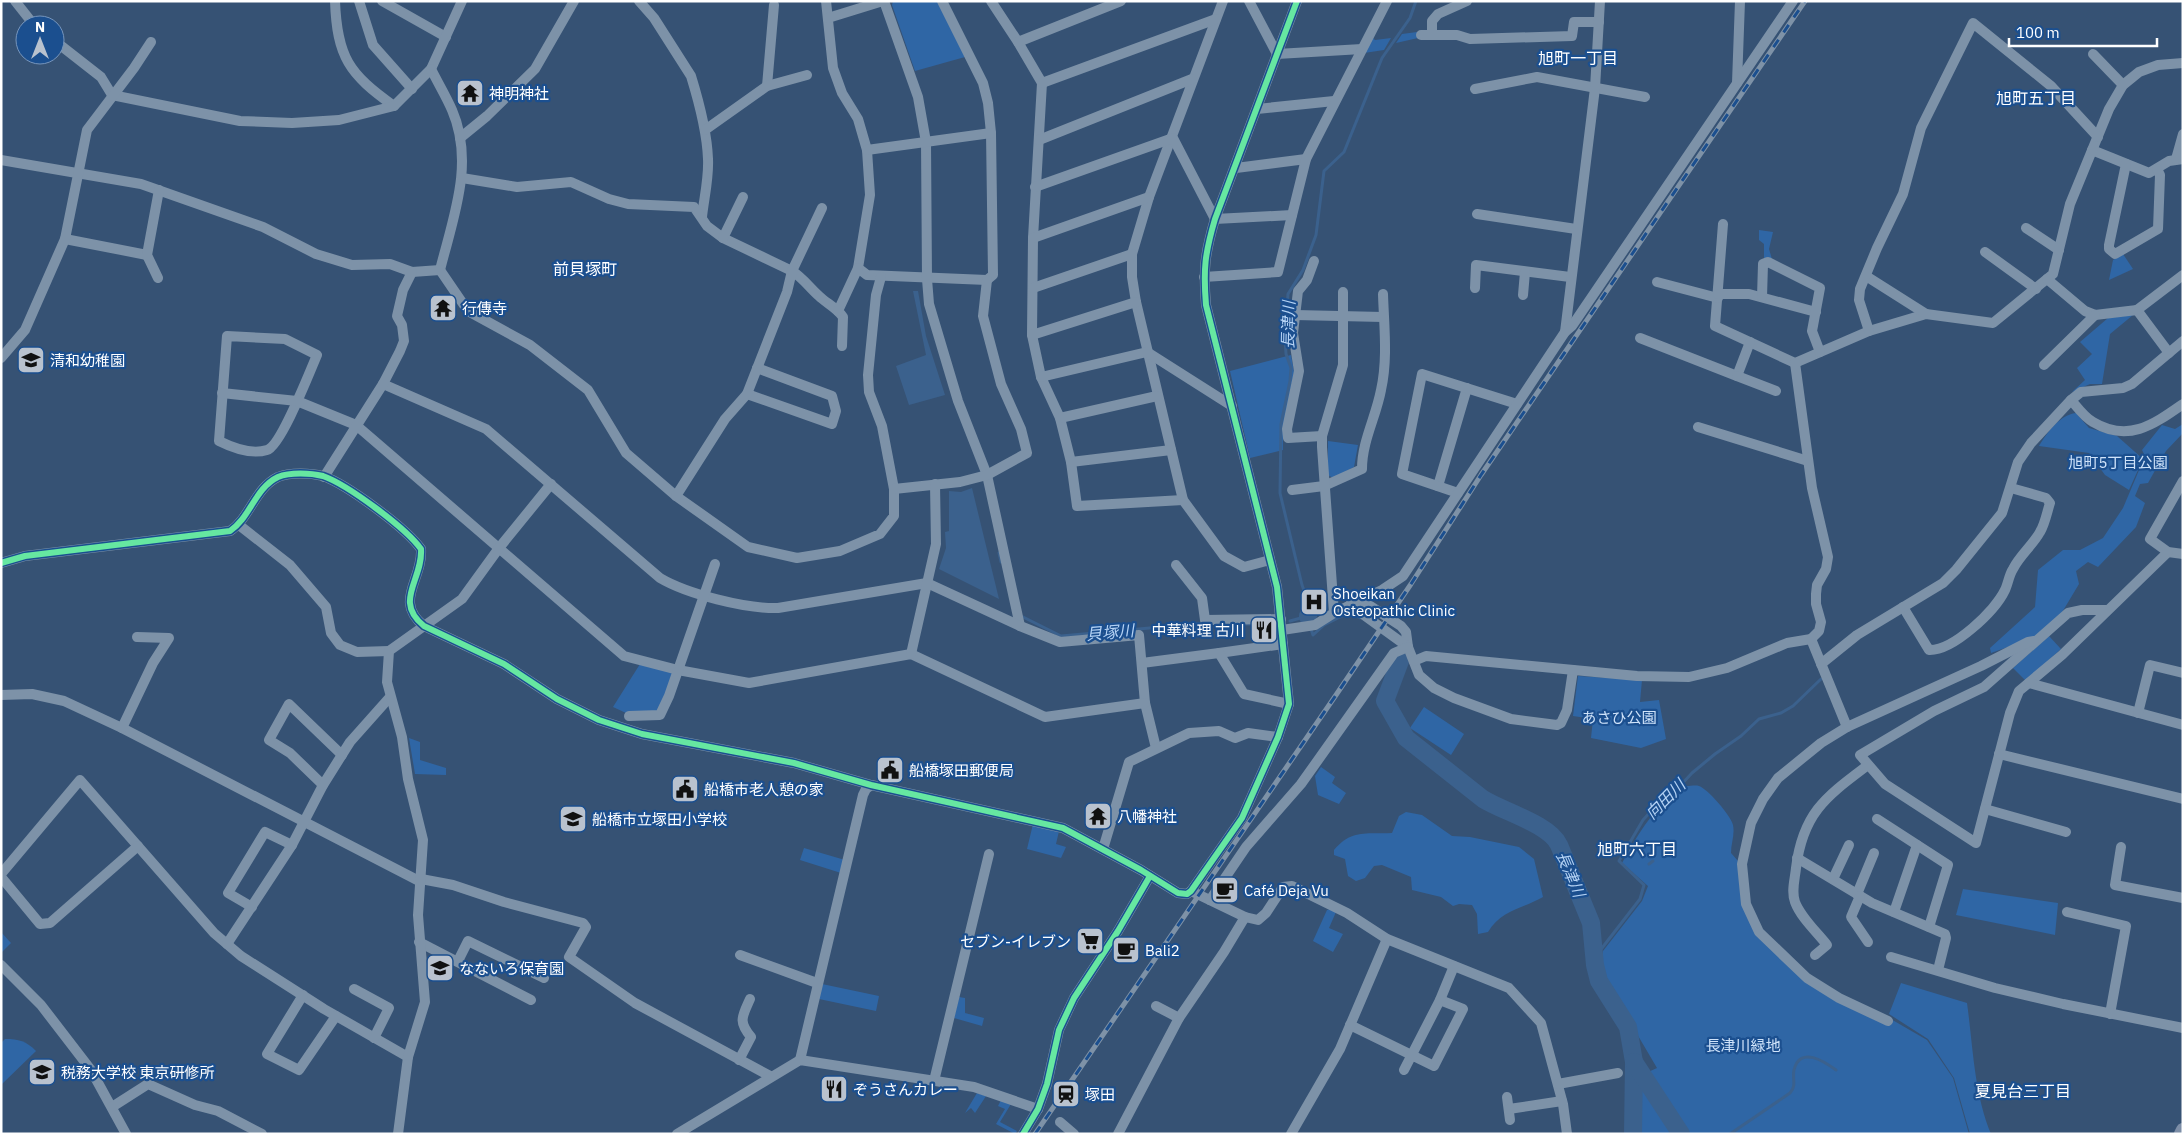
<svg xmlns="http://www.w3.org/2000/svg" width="2184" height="1135" font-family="'IBM Plex Sans','Noto Sans JP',sans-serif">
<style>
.green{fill:#2f66a5}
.water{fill:#3b618d}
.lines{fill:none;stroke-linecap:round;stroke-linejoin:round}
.stream{stroke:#3b618d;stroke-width:3}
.river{stroke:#3b618d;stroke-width:18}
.minor{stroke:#7d92a8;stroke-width:10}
.major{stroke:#7d8ea7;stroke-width:14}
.rail-casing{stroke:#7e92a7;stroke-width:5}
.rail{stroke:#1b4f8f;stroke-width:3;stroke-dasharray:9;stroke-linecap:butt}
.cycleway-casing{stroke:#1b4f8f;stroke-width:9}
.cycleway{stroke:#66e7a1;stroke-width:6}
.labels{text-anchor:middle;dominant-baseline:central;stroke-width:4.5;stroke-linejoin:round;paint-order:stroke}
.poi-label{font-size:15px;fill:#fff;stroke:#1b4f8f;text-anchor:start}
.park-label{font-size:15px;fill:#cfe3fa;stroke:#1b4f8f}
.neighbourhood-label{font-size:16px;fill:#fff;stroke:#1b4f8f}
.water-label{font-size:16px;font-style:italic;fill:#b5d3f5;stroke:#1b4f8f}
</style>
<rect width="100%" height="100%" fill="#365274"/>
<g class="green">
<polygon points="893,1 937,1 965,57 915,71 892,5"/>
<polygon points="1417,32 1418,38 1396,43 1402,34"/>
<polygon points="1372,37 1375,40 1391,38 1384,50 1364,53"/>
<polygon points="1759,230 1773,232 1769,249 1772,259 1768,257 1764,259 1764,244 1759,240"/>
<polygon points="2123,254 2133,269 2109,280 2113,260"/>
<polygon points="2133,315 2110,334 2102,384 2090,384 2072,392 2085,380 2077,368 2092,354 2080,342 2108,318"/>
<polygon points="1291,355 1294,372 1283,428 1283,450 1250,458 1230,371"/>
<path d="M2076,413l13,15 28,8 26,23 -14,31 -24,-15 -16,-22 -50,-7c8,-13 20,-31 37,-33z"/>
<polygon points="2183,424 2183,433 2166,451 2148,483 2140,484 2135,496 2145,503 2136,527 2098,567 2088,562 2076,571 2079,584 2058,619 2036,637 1991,653 1990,648 2035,607 2038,570 2063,550 2080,550 2103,538 2123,508 2145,456 2142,450 2162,425 2175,429"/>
<polygon points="1328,441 1358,445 1354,467 1333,478 1328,475"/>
<polygon points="2049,636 2061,649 2026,681 2013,668"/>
<polygon points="640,664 674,671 658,713 626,713 613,707"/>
<polygon points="1578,676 1642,680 1640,702 1659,700 1666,739 1641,748 1591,738 1593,719 1573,716"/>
<polygon points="1424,707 1464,734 1451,755 1410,728"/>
<polygon points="409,738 420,742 420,760 446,768 446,775 415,774"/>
<polygon points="1321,767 1335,777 1332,783 1346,793 1339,804 1318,795 1315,776"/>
<path d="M1687,786c3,0 9,-1 12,0 9,3 32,30 34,39 2,10 -2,18 -2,28l7,8 6,46 62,74 83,37 38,22 26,38 16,56h-334v-56l22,-10 -57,-97 3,-20 39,-50 6,-15 -26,-23c17,-30 33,-60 65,-77z"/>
<path d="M1406,812l16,3 30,21 18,1 49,10 15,12 9,38c-21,12 -42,13 -55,35l-10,2 -1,-20 -5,-9 -13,-1 -6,2 -12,-9 -29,-7 -1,-13 -29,-12 -8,1 -9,12 -9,3 -8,-5 -3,-17 -11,-4v-5c17,-21 33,-16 58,-17l7,-17z"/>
<polygon points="1033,824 1059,831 1056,844 1066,847 1061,858 1027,849"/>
<polygon points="804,848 845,860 841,873 800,860"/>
<polygon points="1963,889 2058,903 2055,935 1956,915"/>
<polygon points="1331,909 1336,912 1329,928 1343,934 1333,952 1313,941 1327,910"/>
<polygon points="1,932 11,943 1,953"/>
<path d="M1901,983l66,20c6,43 7,90 24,131h-21l-16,-56 -26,-39 -39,-25z"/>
<polygon points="822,984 879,996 876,1011 819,999"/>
<polygon points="959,997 965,998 965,1013 984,1018 982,1026 954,1018"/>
<path d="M5,1039c14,0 21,2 31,12l-35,34v-42z"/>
<polygon points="977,1093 986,1096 975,1113 971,1108 965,1113"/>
<polygon points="1001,1100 1011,1104 1000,1122 1017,1131 1015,1134 996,1124 1005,1109 998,1106"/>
</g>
<g class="water">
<polygon points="913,291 918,291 926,336 945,395 909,405 896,366 926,355"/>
<polygon points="972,488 999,599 939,569 946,548 945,532 949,531 949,491 961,492"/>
</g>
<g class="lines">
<g class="stream">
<polyline points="999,553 1001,562"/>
<polyline points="1021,616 1061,636 1205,623"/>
<polyline points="1290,621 1308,616 1309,604 1302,585 1280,493 1281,424 1290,381 1291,368 1286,354 1285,338 1288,294 1303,270 1316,235 1324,171 1344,152 1382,58 1410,18 1416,1"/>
<polyline points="1233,624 1254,624"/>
<polyline points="1311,629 1313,635 1324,625 1350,612 1360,618"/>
<polyline points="1649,864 1653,861"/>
<polyline points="1595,957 1640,899 1644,885 1619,861 1643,820 1664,797 1679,787 1692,773 1715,754 1741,736 1759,719 1781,713 1793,706 1821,679"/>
<path d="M1730,1134l60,-41c7,-8 2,-14 4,-23 6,-25 31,-8 42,0"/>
</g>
<g class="river">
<polyline points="1308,616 1308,617"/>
<path d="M1400,661l-15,40 21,37 77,61c21,13 66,25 76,46l32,78 4,42 4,16 29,46 6,35 -1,72"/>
<polyline points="1634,1062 1681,1134"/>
</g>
<g class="minor">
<polyline points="15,1 34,25"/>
<path d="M335,1c2,56 14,73 59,105"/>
<polyline points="359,1 373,45 412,89"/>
<polyline points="382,1 446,37"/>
<path d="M639,1l15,17 37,58c8,26 16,55 17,83 1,19 -4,39 -6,58"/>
<polyline points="826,1 833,68 842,93 858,119 867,150 870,195 858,268 867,275 987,280 993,275 991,133 988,103 983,83 942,1"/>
<polyline points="884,1 918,97 926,142 927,279 929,304 958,401 987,475 1020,626"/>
<polyline points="991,1 1018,42 1042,83 1033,238 1032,335 1041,377 1060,418 1071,462 1077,506 1183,500"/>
<polyline points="1223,1 1149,197 1132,254 1132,277 1136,302 1183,500 1224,556 1244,567 1270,560"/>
<polyline points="1249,1 1277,54 1362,49"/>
<polyline points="828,18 883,1"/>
<polyline points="1432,34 1432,21 1438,14 1467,1"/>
<polyline points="1421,35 1457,35 1470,39 1572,36 1574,22 1599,22"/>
<polyline points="55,41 101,77 112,95 240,121 292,123 339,120 394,106 431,69 462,1"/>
<polyline points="1018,42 1121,1"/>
<polyline points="2093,54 2123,85"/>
<path d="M431,69c7,14 15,27 21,41 23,53 1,108 -12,160"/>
<polyline points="1042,83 1216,19"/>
<polyline points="1737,83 1740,1"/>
<polyline points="767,86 774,5"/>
<polyline points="1475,89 1537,77 1645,97"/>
<polyline points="1257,109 1334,101"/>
<polyline points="705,130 767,86 807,75"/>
<polyline points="460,138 487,116 535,69 574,1"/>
<polyline points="1039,140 1192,79"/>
<polyline points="867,150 991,133"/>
<polyline points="2092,150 2149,173 2169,161 2183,159"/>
<polyline points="2176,159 2183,134"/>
<polyline points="1,160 141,184 263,227 316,254 352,265 390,264 412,272 440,270 468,311 530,345 588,390 626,453 676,496 748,547 797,558 840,551 880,534 894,516 894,489 882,426 869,392 868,375 876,295 881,277"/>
<polyline points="2126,164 2109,245 2109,249 2115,254 2158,229 2160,175 2157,169"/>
<polyline points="1236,168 1306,159"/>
<path d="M462,178l55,9 54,-5 38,17 19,5 66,3 13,19 16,12 69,33c11,7 17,16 27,25 7,7 18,12 24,21l-1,29"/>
<polyline points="1035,187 1173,138 1215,219 1292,215"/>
<polyline points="1477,214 1576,229"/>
<polyline points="1723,224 1715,326 1795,363 1869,331 1926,314 1993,323 2053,274 2070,204 2109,109 2123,85 2139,72 2158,65 2183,63"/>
<polyline points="2026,228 2059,250"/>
<polyline points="723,238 743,197"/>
<polyline points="1033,238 1149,197"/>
<polyline points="65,239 147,255"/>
<polyline points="1985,252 2036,289"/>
<polyline points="1314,261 1307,280 1298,291 1293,333 1299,371 1287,429 1288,438 1322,436"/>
<polyline points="1866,276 1926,314"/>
<polyline points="1204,277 1278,272 1306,159 1387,1"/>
<polyline points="158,278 147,255 159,190"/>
<polyline points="2047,279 2085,311 2095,315 2137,310 2169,353"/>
<polyline points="1657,282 1718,298"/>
<polyline points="1033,288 1132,254"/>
<polyline points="1475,288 1476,265 1570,277"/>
<polyline points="1718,294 1749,294 1816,312"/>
<polyline points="1523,295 1525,272"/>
<polyline points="1762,297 1763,264 1768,262 1820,288 1812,331 1820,352"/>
<polyline points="2137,310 2183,275"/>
<polyline points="838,311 858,268"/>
<polyline points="1295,315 1383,317"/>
<polyline points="1869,331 1859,300 1860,289 1877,248 1903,194 1921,128 1973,23 2051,86 2098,137"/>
<polyline points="1565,332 1595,88 1600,1"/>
<polyline points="1032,335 1136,302"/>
<path d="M227,336l58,3 32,16c-7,16 -36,91 -50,95 -16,5 -34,-2 -48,-9z"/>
<polyline points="1640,338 1737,376 1750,342"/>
<polyline points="1,358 25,330 65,239 87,130 134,68 151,42"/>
<polyline points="2044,365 2095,315"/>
<polyline points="1737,376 1776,391"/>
<polyline points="1041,377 1147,352 1232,406"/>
<path d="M383,384l103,45 174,149c27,16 86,31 118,30l149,-25 93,43 40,16 79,-7 6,68 11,45"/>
<polyline points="222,393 297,401 356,425 624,656 678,670 749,683 911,654 1045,717 1145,703"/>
<polyline points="747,394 832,424 836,411 832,396 757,368"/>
<path d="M2071,400c6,7 14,18 22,22 35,21 60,3 90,-18"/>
<polyline points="1060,418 1157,396"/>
<polyline points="1698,427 1808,461"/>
<polyline points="1071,462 1171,450"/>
<polyline points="324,477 383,384 400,351 404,341 402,325 397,316 403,290 412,272"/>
<polyline points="2183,481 2150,539 2168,552 2183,554"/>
<polyline points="1438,486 1467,388"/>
<polyline points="894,489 960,482 987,475 1027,453 1021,429 1001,384 983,316 987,280"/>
<path d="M1292,490l32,-4 38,-17c0,-28 14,-52 19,-79 7,-31 3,-64 2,-96"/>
<polyline points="1458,493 1402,474 1422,374 1517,404"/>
<polyline points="676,496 725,419 747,394 787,292 792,271 822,208"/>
<polyline points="239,525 290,565 326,607 331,633 340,645 357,652 389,651"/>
<path d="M1,563l24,-7 205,-25c20,-13 25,-43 48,-54 12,-5 33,-4 45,-1 25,9 83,52 98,73 2,31 -28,52 3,77l80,38 53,35 42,21 43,14 152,29 77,22 192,43 78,42 37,23 9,1 4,-3 51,-73 36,-81 11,-33 -12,-117 -71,-282c-3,-36 -1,-52 9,-86l82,-218"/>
<polyline points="1176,565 1202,598 1205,620 1281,619"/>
<polyline points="1361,600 1401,626 1406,632 1408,647 1419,675 1434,688 1454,698 1511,719 1557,725 1561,723 1567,710 1573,670"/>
<polyline points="1350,605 1408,647"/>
<path d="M1903,607l26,43c24,1 66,-39 76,-60 3,-6 4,-15 8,-21 7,-14 20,-24 27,-37 5,-8 7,-20 10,-29l-4,-5 -35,-10"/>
<polyline points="2108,610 2082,610 2068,613 1984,687 1934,711 1860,755 1885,784 1976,843 2010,713 2019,691 2062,655 2168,552"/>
<polyline points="1334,613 1322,447 1322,436 1343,365 1343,292"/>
<polyline points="1282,630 1315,625 1334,613 1382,590 1403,576 1565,332 1572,326 1793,1"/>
<polyline points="1811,639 1847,727"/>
<polyline points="1219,653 1283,644"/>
<polyline points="911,654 936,544 935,484"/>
<polyline points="1414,661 1426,656 1637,676 1689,677 1727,668 1787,643 1811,639 1819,631 1821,622 1816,604 1816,594 1817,585 1826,569 1828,557 1812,488 1795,363"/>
<polyline points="1142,663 1219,653 1244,694 1289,704"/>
<polyline points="1821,664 1857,635 1943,583 1956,570 2002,513 2018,462 2031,443 2071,400 2081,392 2123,388 2132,384 2183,341"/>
<polyline points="2029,683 2183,725"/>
<polyline points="1,695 32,694 64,701 122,728 421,882"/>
<polyline points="2138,713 2150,665 2183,673"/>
<polyline points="629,716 660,715 669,696 715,564"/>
<polyline points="122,728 153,663 169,638 137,637"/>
<polyline points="1999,754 2183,799"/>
<polyline points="323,785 290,753 269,740 289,704 342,755"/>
<polyline points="1985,809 2066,832"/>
<polyline points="1877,819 1948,865 1929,927"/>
<polyline points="2121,847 2115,885 2183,898"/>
<polyline points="1103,849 1129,762 1189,733 1219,731 1235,738 1248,733 1278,737"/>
<polyline points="1797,858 1872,903 1945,934 1946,938 1938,970"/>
<polyline points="1,874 80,780 214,933 241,956 324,1009 408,1057"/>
<polyline points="1,877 40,924 50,923 138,846"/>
<polyline points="421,879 453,885 504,902 583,923 586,927 569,957 635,1003 770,1076"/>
<polyline points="1833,879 1849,845"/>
<polyline points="1191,891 1245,917 1258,920 1266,913 1283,887 1292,886 1347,913 1387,939 1509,988 1541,1023 1563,1104 1567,1134"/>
<polyline points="1857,894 1874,853"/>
<polyline points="1860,896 1851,917 1868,942"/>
<polyline points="1210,900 1246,847 1301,784 1394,653 1408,647"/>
<polyline points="252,907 228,893 265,832 292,845"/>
<polyline points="1894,912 1917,845"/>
<polyline points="2067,912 2126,926 2110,1014"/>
<polyline points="419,942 531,1000"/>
<polyline points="227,944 292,845 323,785 350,742 390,697"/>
<polyline points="740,955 817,983"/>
<path d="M1815,955l12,-10c-10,-13 -26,-27 -32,-43 -4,-11 0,-23 1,-34 7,-56 31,-72 72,-103"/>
<polyline points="1891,957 1995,988 2063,1004 2183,1028"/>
<polyline points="458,961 468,941 544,978"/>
<polyline points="1,965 41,1005 91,1070 126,1134"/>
<polyline points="354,989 389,1008 374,1038"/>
<polyline points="303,995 267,1054 299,1070 336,1016"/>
<polyline points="1156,1006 1179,1018"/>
<polyline points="1888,1021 1839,998 1807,978 1759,932 1746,904 1742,864 1751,823 1763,799 1778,778 1821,743 1847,727 1981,666 2028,642 2034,641"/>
<polyline points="1350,1025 1434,1066 1463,1009 1440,1000"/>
<path d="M739,1060l12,-23c-13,-16 -9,-20 -1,-38"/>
<polyline points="800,1060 863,795 866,789 871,785"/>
<polyline points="1404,1070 1440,1000 1454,966"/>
<polyline points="934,1081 989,854"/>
<polyline points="1558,1084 1618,1073"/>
<polyline points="1507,1097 1510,1120"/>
<polyline points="112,1107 148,1084 195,1105 218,1111 262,1134"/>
<polyline points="1509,1109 1562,1101"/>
<polyline points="1060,1122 1074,1134"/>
<polyline points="398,1134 408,1057 425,1002 418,915 423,840 408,779 402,737 387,682 389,651 462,599 499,548 551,484"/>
<polyline points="677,1134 800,1060 974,1087 1038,1109"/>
<polyline points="1023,1134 1038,1109 1047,1084 1059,1030 1074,998 1118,931 1150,876"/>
<polyline points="1118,1134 1179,1018 1224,952 1245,917"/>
<polyline points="1291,1134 1340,1049 1387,939"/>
</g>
<polyline class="major" points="2181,1134 2183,1130"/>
<g class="rail-casing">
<polyline id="rail" points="1035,1134 1336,695 1411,584 1481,475 1805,1"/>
</g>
<use href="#rail" class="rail"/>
<g class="cycleway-casing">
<g id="cycleway">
<path d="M1,563l24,-7 205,-25c20,-13 25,-43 48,-54 12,-5 33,-4 45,-1 25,9 83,52 98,73 2,31 -28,52 3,77l80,38 53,35 42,21 43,14 152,29 77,22 192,43 78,42 37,23 9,1 4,-3 51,-73 36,-81 11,-33 -12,-117 -71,-282c-3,-36 -1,-52 9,-86l82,-218"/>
<polyline points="1023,1134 1038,1109 1047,1084 1059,1030 1074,998 1118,931 1150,876"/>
</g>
</g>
<use href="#cycleway" class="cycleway"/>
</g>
<defs>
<g id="temple-square" transform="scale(1.4375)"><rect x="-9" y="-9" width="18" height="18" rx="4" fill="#b9c2ce" stroke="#1b4f8f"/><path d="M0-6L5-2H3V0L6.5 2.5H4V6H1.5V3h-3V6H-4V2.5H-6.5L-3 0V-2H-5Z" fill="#111"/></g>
<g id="school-square" transform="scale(1.4375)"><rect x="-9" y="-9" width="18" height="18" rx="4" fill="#b9c2ce" stroke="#1b4f8f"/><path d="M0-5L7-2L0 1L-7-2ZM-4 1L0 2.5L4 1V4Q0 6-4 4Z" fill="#111"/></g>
<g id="hospital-square" transform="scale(1.4375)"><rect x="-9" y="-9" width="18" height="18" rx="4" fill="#b9c2ce" stroke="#1b4f8f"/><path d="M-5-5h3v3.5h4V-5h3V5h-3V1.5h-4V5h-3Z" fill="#111"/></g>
<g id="restaurant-square" transform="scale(1.4375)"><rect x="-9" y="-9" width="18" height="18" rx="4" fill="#b9c2ce" stroke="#1b4f8f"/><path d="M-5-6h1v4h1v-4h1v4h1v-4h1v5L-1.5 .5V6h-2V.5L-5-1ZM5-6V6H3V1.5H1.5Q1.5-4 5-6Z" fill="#111"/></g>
<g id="civic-square" transform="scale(1.4375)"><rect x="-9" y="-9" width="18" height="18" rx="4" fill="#b9c2ce" stroke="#1b4f8f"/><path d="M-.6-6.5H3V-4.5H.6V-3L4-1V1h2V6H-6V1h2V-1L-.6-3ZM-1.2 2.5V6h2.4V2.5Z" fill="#111"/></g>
<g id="cafe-square" transform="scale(1.4375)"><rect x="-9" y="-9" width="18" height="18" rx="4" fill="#b9c2ce" stroke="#1b4f8f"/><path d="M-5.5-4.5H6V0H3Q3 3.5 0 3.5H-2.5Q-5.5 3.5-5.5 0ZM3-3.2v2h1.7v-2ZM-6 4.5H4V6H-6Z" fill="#111"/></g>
<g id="supermarket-square" transform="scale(1.4375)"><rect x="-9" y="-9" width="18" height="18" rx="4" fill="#b9c2ce" stroke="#1b4f8f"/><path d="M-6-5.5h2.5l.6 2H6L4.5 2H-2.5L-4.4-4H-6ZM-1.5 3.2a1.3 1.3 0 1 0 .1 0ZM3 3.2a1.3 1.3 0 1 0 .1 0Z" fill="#111"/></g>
<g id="university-square" transform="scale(1.4375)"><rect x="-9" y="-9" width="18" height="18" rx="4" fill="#b9c2ce" stroke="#1b4f8f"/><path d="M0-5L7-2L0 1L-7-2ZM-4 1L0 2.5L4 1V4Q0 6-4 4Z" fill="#111"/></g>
<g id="station-square" transform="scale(1.4375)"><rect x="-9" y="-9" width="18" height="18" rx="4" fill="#b9c2ce" stroke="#1b4f8f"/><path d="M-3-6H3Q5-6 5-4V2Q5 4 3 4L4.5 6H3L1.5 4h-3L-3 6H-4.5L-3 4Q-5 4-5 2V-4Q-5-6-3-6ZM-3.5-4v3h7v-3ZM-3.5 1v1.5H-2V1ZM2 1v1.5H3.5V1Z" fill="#111"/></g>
</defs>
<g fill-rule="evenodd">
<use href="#temple-square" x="470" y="93"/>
<use href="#temple-square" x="443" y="308"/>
<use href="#school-square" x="31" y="360"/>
<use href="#hospital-square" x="1314" y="602"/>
<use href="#restaurant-square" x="1264" y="630"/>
<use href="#civic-square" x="890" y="770"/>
<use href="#civic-square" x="685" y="789"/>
<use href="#temple-square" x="1098" y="816"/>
<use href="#school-square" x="573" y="819"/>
<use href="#cafe-square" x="1225" y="890"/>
<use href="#supermarket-square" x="1090" y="941"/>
<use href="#cafe-square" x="1126" y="950"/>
<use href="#school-square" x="440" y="968"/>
<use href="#university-square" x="42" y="1072"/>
<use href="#restaurant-square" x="834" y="1089"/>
<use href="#station-square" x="1066" y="1094"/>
</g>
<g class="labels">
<g class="poi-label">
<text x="489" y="93">神明神社</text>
<text x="462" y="308">行傳寺</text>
<text x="50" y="360">清和幼稚園</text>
<text x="1333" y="593">Shoeikan<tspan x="1333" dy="17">Osteopathic Clinic</tspan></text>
<text x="1245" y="630" text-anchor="end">中華料理 古川</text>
<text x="909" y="770">船橋塚田郵便局</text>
<text x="704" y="789">船橋市老人憩の家</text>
<text x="1117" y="816">八幡神社</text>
<text x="592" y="819">船橋市立塚田小学校</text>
<text x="1244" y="890">Café Deja Vu</text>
<text x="1071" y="941" text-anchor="end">セブン-イレブン</text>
<text x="1145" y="950">Bali2</text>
<text x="459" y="968">なないろ保育園</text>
<text x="61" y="1072">税務大学校 東京研修所</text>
<text x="853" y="1089">ぞうさんカレー</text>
<text x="1085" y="1094">塚田</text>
</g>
<g class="park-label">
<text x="2118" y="462">旭町5丁目公園</text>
<text x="1619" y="717">あさひ公園</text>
<text x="1743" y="1045">長津川緑地</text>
</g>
<g class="neighbourhood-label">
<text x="1578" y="58">旭町一丁目</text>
<text x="2036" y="98">旭町五丁目</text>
<text x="585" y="269">前貝塚町</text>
<text x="1637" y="849">旭町六丁目</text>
<text x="2023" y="1091">夏見台三丁目</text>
</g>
<g class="water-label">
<text transform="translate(1288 325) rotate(-89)">長津川</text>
<text transform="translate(1110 632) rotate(-5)">貝塚川</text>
<text transform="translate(1665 799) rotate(-45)">向田川</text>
<text transform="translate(1571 874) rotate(67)">長津川</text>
</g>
</g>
<rect width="2184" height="1135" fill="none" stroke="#ffffff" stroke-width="5"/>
<g transform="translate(40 40)"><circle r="24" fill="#1b4f8f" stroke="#7695bc"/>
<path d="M0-4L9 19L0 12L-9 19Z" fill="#b9c2ce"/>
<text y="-8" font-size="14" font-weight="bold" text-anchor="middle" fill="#ffffff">N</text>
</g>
<path d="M2009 38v8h148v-8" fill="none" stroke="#ffffff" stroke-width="2.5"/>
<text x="2016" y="38" font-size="15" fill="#ffffff" stroke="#1b4f8f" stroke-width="4" paint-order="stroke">100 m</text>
</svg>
